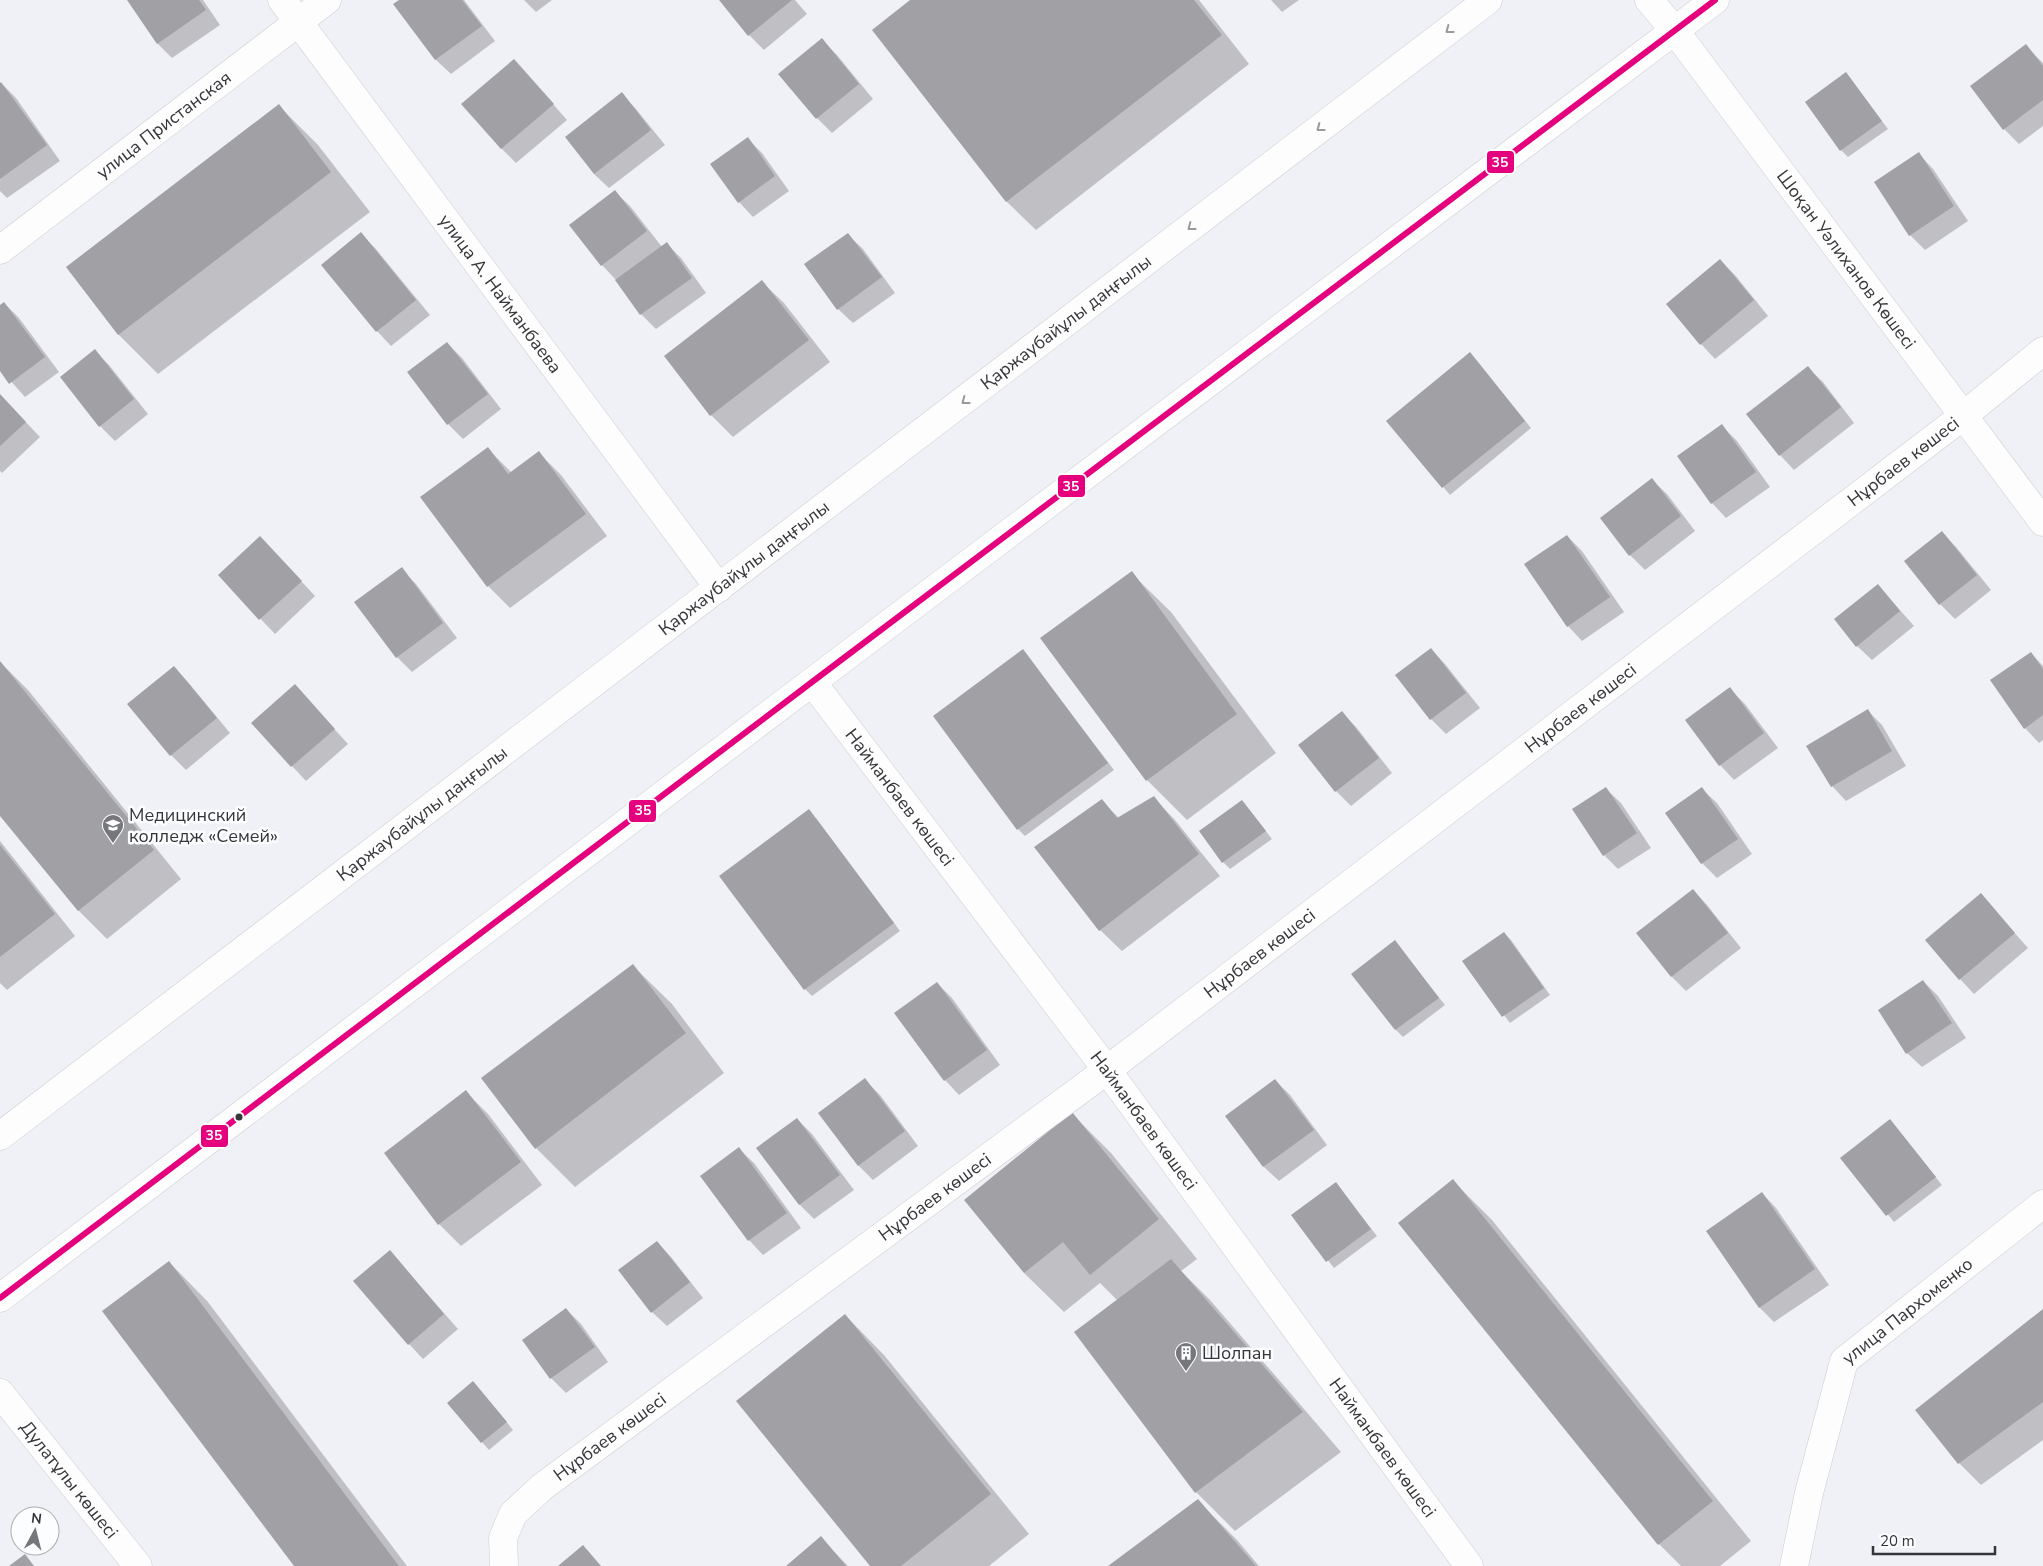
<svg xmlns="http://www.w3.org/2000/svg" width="2043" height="1566" font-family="'Nunito Sans',sans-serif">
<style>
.shadow{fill:#0003}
.building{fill:#a1a1a5}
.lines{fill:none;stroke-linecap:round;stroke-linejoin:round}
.minor-casing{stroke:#cccdd1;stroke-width:29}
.highway-casing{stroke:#cccdd1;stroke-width:29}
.minor{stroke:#fdfdfe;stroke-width:28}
.highway{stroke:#fdfdfe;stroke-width:28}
.bus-1-casing{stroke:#fcfdff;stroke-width:10}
.bus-1{stroke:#e5007d;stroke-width:6}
.oneway{stroke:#999a9c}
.bus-dot{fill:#353639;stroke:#fcfdff;stroke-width:2}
.labels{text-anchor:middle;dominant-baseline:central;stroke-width:5;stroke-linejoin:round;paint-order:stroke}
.street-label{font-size:18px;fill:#353639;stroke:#fcfdff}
.poi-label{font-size:18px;fill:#353639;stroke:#fcfdff;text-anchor:start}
.line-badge{stroke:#fcfdff;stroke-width:2}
.badge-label{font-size:14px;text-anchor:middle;font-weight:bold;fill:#fff}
</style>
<rect width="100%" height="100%" fill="#f0f1f6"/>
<g class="shadow">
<polygon points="128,0 203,0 220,25 172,58 157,43"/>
<polygon points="401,0 464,0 495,41 451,74 436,60 395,4"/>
<polygon points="524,0 552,0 536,12"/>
<polygon points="720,0 795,0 807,14 764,50 749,35"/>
<polygon points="912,0 1199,0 1249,64 1036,230 1007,202 873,30"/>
<polygon points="1271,0 1299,0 1282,12"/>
<polygon points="822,40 837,55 873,99 832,133 817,118"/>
<polygon points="2026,46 2043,63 2043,126 2019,144 2004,129"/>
<polygon points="514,60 567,120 516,163 501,148"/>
<polygon points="1846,74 1888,129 1848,157 1841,150"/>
<polygon points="1,83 16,98 60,161 7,198 0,191"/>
<polygon points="622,94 636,109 665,145 609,188 594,174"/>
<polygon points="279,106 318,145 370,212 158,374 119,335 67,268"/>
<polygon points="748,139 762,153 789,191 753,217 739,202"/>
<polygon points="1919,154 1933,169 1968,221 1925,250 1910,235"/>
<polygon points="615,192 630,206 662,247 667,244 681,258 706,293 656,329 641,314 616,280 602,265"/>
<polygon points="361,234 375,248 430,315 391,346 377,331 322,265"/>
<polygon points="848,235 863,249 895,293 853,323 838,309"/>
<polygon points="1720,260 1735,275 1768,316 1715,359 1701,344"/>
<polygon points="762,282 784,303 830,362 733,437 711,415"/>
<polygon points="4,303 19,318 59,372 25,397 0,369 0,306"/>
<polygon points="447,343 462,358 501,409 463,439 448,424"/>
<polygon points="95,351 109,365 148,414 115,441 100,426 61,377"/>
<polygon points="1477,361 1531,428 1450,495 1388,421"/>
<polygon points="1808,368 1823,382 1854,423 1794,470 1780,455"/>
<polygon points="0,395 40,437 2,473 0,471"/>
<polygon points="1722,426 1737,441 1770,487 1726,518 1712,503"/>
<polygon points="488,449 512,473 539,453 561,475 607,536 510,608 488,586 422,497"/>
<polygon points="1652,480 1667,494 1695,531 1645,570 1630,555 1602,518"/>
<polygon points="1942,532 1956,547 1991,590 1955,619 1940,604"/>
<polygon points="1567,536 1582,551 1624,612 1582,641 1568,626"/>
<polygon points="274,552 315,596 275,634 219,575"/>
<polygon points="401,569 416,584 457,638 412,672 397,657 356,602"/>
<polygon points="1131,573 1171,612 1276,753 1187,820 1147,780 1042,638"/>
<polygon points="1878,585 1914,626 1872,660 1857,646"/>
<polygon points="1431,649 1445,664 1480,708 1446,734 1431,719 1397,675"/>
<polygon points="1023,651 1114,770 1025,836 1018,829"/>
<polygon points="2031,653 2043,666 2043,740 2039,743 2025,728"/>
<polygon points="0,662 28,690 181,879 107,939 78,910 0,814"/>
<polygon points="174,667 188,682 230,733 186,770 171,755 129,705"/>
<polygon points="295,686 348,744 306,781 292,766"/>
<polygon points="1730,689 1745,704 1778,748 1734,780 1720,765"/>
<polygon points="1868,711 1882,725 1906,766 1846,801 1832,786"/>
<polygon points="1342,712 1356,727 1392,773 1351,806 1336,791"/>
<polygon points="1606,789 1621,803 1651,848 1618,869 1604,855"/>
<polygon points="1702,789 1717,803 1752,854 1717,878 1702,863 1667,814"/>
<polygon points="1154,798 1175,820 1220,876 1122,951 1100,930 1102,801 1119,818"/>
<polygon points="1242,801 1272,839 1230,869 1223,862"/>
<polygon points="816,818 900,931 812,996 805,989"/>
<polygon points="0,841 75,936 7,990 0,983"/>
<polygon points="1693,890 1707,905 1741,948 1686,991 1672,977 1638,933"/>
<polygon points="1981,895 2028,948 1974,994 1960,979"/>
<polygon points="1504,933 1511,940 1550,995 1510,1023 1464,962"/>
<polygon points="1395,942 1445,1005 1403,1037 1396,1030"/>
<polygon points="632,965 672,1004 724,1073 575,1187 536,1148"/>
<polygon points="1923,981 1938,996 1966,1038 1922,1067 1907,1053"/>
<polygon points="937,983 952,998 1000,1065 959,1095 945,1080"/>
<polygon points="865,1080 880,1095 918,1146 873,1180 858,1165"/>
<polygon points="1275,1080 1290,1095 1327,1145 1279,1181 1264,1167 1227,1117"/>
<polygon points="466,1092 488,1114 542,1185 461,1246 439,1224"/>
<polygon points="1072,1114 1111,1153 1197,1259 1181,1271 1210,1300 1341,1452 1235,1531 1196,1492 1118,1301 1100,1283 1064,1312 1024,1273"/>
<polygon points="797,1119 812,1134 854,1190 814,1219 800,1205 758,1149"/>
<polygon points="1890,1120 1942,1185 1894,1222 1842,1158"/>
<polygon points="739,1149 754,1163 801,1228 763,1255 749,1240"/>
<polygon points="1453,1181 1492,1220 1751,1541 1720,1566 1681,1566 1659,1544"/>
<polygon points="1336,1184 1377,1236 1334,1268 1293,1216"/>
<polygon points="1762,1193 1776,1208 1829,1285 1774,1322 1760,1308 1707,1231"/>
<polygon points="657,1242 671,1257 703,1298 667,1326 652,1312"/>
<polygon points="390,1252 458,1329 423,1359 409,1344"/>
<polygon points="169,1262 208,1302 407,1566 296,1566"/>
<polygon points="566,1309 581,1324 608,1362 566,1393 551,1378"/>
<polygon points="2043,1310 2043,1440 1981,1485 1959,1463 1917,1411"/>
<polygon points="845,1315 884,1355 1029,1534 989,1566 871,1566"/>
<polygon points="480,1390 513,1430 489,1450 448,1403"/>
<polygon points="1198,1501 1237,1540 1259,1566 1111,1566"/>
<polygon points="821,1538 848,1566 788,1566"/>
</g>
<g class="building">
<polygon points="127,0 199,0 206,10 157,44"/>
<polygon points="399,0 462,0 482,26 435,60 393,4"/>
<polygon points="719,0 792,0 748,36"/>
<polygon points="910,0 1194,0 1222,35 1006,202 872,30"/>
<polygon points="822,38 859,84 816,119 778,74"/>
<polygon points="2026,44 2043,66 2043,100 2003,130 1970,86"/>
<polygon points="514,59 554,104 501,149 461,104"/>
<polygon points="1846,72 1882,121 1840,151 1805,102"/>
<polygon points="1,82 47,145 0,179 0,83"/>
<polygon points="622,92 651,130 594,174 565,137"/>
<polygon points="279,104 331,172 118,335 66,267"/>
<polygon points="748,137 775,176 738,203 710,164"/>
<polygon points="1919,152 1954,206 1909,236 1874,182"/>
<polygon points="615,190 647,231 601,266 569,225"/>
<polygon points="361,232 416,300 376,332 321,265"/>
<polygon points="848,233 882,277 837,310 804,264"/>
<polygon points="667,242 692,278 640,315 615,280"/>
<polygon points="1720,259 1754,300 1700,345 1666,304"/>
<polygon points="762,280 809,340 710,416 664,356"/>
<polygon points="4,302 45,357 9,384 0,371 0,305"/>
<polygon points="447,342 488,394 447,425 407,372"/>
<polygon points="95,349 134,399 99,427 60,377"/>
<polygon points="1470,352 1525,421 1442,488 1386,421"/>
<polygon points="1808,366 1841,407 1779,456 1746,414"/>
<polygon points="0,394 26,422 0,446"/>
<polygon points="1722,424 1756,472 1711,504 1677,456"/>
<polygon points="488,447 508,474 539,451 586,514 487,587 420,497"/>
<polygon points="1652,478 1681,516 1629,556 1600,518"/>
<polygon points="1942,531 1977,575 1939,605 1904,561"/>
<polygon points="1567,535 1610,597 1567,627 1524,564"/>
<polygon points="260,536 302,581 259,620 218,575"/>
<polygon points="402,567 443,623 396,658 354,602"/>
<polygon points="1132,571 1237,714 1146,781 1040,638"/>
<polygon points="1878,584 1900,611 1856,647 1834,619"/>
<polygon points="1431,648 1466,693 1430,720 1395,675"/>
<polygon points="1023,649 1108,763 1017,830 933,716"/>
<polygon points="2031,652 2043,669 2043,715 2024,729 1990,680"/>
<polygon points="0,661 154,850 78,911 0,816"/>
<polygon points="174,666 217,718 170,756 127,704"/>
<polygon points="295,684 335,729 291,767 251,723"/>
<polygon points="1730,687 1764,733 1719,766 1685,720"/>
<polygon points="1868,709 1892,751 1831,787 1806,746"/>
<polygon points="1342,711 1379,758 1335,792 1298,745"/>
<polygon points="1606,787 1637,833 1603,856 1572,809"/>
<polygon points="1702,787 1738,839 1701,864 1665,813"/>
<polygon points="1154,796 1199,854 1099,931 1034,847 1102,799 1117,818"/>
<polygon points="1242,800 1266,831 1222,863 1199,831"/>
<polygon points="809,809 894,923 804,990 719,876"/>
<polygon points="0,845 55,914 0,957"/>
<polygon points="1693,889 1728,933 1671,977 1636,933"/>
<polygon points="1981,893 2015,933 1959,980 1925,940"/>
<polygon points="1504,932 1544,988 1502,1017 1462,961"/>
<polygon points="1395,940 1439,998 1395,1030 1351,974"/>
<polygon points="633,964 686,1033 535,1149 481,1078"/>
<polygon points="1923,980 1952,1023 1906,1054 1878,1010"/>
<polygon points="937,982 987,1050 944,1081 894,1013"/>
<polygon points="865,1078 905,1131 858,1166 818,1113"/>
<polygon points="1275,1079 1314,1130 1263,1167 1225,1116"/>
<polygon points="466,1090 521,1162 438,1225 384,1153"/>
<polygon points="1072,1112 1159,1219 1090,1275 1063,1242 1024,1273 964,1200"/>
<polygon points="797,1118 840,1175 799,1205 756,1148"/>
<polygon points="1890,1119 1936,1177 1886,1216 1840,1158"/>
<polygon points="739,1147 787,1213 748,1241 700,1176"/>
<polygon points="1453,1179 1713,1501 1658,1545 1398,1223"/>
<polygon points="1336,1182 1371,1229 1326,1262 1291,1215"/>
<polygon points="1762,1192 1815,1269 1759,1308 1706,1231"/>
<polygon points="657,1241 690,1282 651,1313 618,1270"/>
<polygon points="390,1250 444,1314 408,1345 353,1281"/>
<polygon points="1171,1259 1303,1412 1195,1493 1074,1332"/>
<polygon points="169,1261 399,1566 294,1566 102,1311"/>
<polygon points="566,1308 595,1347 550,1379 522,1340"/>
<polygon points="2043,1309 2043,1402 1958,1464 1915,1410"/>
<polygon points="845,1314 991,1494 901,1566 870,1566 736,1401"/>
<polygon points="473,1381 507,1422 481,1443 447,1403"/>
<polygon points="1198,1499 1256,1566 1108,1566"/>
<polygon points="821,1536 846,1566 786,1566"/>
<polygon points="583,1545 601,1566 558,1566"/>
<polygon points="25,1554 34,1566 9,1566"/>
</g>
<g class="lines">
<g class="minor-casing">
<g id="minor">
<path id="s1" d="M282,0l437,588"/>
<path id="s2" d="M1649,0l26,31 368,491"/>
<path id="s3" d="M0,250l327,-250"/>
<path id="s4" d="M812,682l295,388 362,496"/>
<path id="s5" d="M0,1393l138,173"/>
<path id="s6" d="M504,1566l-1,-28 10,-24 29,-27 565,-417 856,-654 80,-65"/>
<path id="s7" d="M1794,1566l15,-73 35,-132 199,-157"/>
</g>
</g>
<g class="highway-casing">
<g id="highway">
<path id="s8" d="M0,1136l1488,-1136"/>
<polyline points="0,1298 812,682 1715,0"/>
</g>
</g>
<use href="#minor" class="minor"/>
<use href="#highway" class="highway"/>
<g class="bus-1-casing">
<polyline id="bus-1" points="0,1298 812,682 1715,0"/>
</g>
<use href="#bus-1" class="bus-1"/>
</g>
<defs><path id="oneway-chevron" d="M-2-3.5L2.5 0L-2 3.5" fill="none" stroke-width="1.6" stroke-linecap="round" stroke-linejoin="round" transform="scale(1.25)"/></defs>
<g class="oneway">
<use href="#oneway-chevron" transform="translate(1449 30) rotate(143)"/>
<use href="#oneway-chevron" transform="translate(1320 128) rotate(143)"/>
<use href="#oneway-chevron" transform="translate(1191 227) rotate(143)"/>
<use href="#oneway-chevron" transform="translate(965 401) rotate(143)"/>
</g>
<defs>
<g id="university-pin" transform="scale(1.125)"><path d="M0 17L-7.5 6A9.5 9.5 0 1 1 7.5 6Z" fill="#76777b" stroke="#fcfdff"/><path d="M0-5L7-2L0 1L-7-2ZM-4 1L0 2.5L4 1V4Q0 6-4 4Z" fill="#fff"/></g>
<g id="building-pin" transform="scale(1.125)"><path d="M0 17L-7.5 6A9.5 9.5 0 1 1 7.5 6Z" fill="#76777b" stroke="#fcfdff"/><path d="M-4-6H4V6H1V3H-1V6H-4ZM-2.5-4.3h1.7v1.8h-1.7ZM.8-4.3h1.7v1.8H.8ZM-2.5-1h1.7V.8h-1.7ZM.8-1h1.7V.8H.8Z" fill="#fff"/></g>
</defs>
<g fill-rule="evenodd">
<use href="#university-pin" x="113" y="825"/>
<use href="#building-pin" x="1186" y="1353"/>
</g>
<circle class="bus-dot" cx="239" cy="1117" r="4.5"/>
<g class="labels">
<g class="street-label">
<text stroke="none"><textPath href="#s3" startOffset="206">улица Пристанская</textPath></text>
<text stroke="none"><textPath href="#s2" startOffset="326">Шоқан Уәлиханов Көшесі</textPath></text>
<text stroke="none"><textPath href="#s1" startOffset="366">улица А. Найманбаева</textPath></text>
<text stroke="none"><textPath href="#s8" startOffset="1341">Қаржаубайұлы даңғылы</textPath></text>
<text stroke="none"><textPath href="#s6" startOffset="1798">Нұрбаев көшесі</textPath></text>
<text stroke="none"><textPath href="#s8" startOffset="936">Қаржаубайұлы даңғылы</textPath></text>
<text stroke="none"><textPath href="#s6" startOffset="1392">Нұрбаев көшесі</textPath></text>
<text stroke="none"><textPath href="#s4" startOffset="145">Найманбаев көшесі</textPath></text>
<text stroke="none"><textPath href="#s8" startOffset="531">Қаржаубайұлы даңғылы</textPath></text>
<text stroke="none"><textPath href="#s6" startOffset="988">Нұрбаев көшесі</textPath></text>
<text stroke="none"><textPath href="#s4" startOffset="550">Найманбаев көшесі</textPath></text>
<text stroke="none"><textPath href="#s6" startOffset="582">Нұрбаев көшесі</textPath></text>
<text stroke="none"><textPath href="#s7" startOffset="292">улица Пархоменко</textPath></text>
<text stroke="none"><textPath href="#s6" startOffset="178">Нұрбаев көшесі</textPath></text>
<text stroke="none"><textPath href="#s4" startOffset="955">Найманбаев көшесі</textPath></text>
<text stroke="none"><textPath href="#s5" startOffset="111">Дулатұлы көшесі</textPath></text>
</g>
<g class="poi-label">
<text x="129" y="815">Медицинский<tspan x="129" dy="21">колледж «Семей»</tspan></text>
<text x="1202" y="1353">Шолпан</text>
</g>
</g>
<g class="line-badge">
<rect x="1486" y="150" width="29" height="24" rx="5" fill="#e5007d"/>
<rect x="1057" y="474" width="29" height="24" rx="5" fill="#e5007d"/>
<rect x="628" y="799" width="29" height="24" rx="5" fill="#e5007d"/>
<rect x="200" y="1124" width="29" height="24" rx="5" fill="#e5007d"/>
</g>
<g class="badge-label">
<text x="1500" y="167">35</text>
<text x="1071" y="491">35</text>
<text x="643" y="815">35</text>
<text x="214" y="1140">35</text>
</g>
<g transform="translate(35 1531) rotate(7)"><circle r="24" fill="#fcfdff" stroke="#acadb0"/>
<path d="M0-4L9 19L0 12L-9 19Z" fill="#76777b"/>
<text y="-8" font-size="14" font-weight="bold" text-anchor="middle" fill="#353639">N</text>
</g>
<path d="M1873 1546v8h122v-8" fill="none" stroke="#353639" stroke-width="2.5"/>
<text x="1880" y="1546" font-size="15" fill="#353639" stroke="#fcfdff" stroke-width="4" paint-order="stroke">20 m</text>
</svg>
